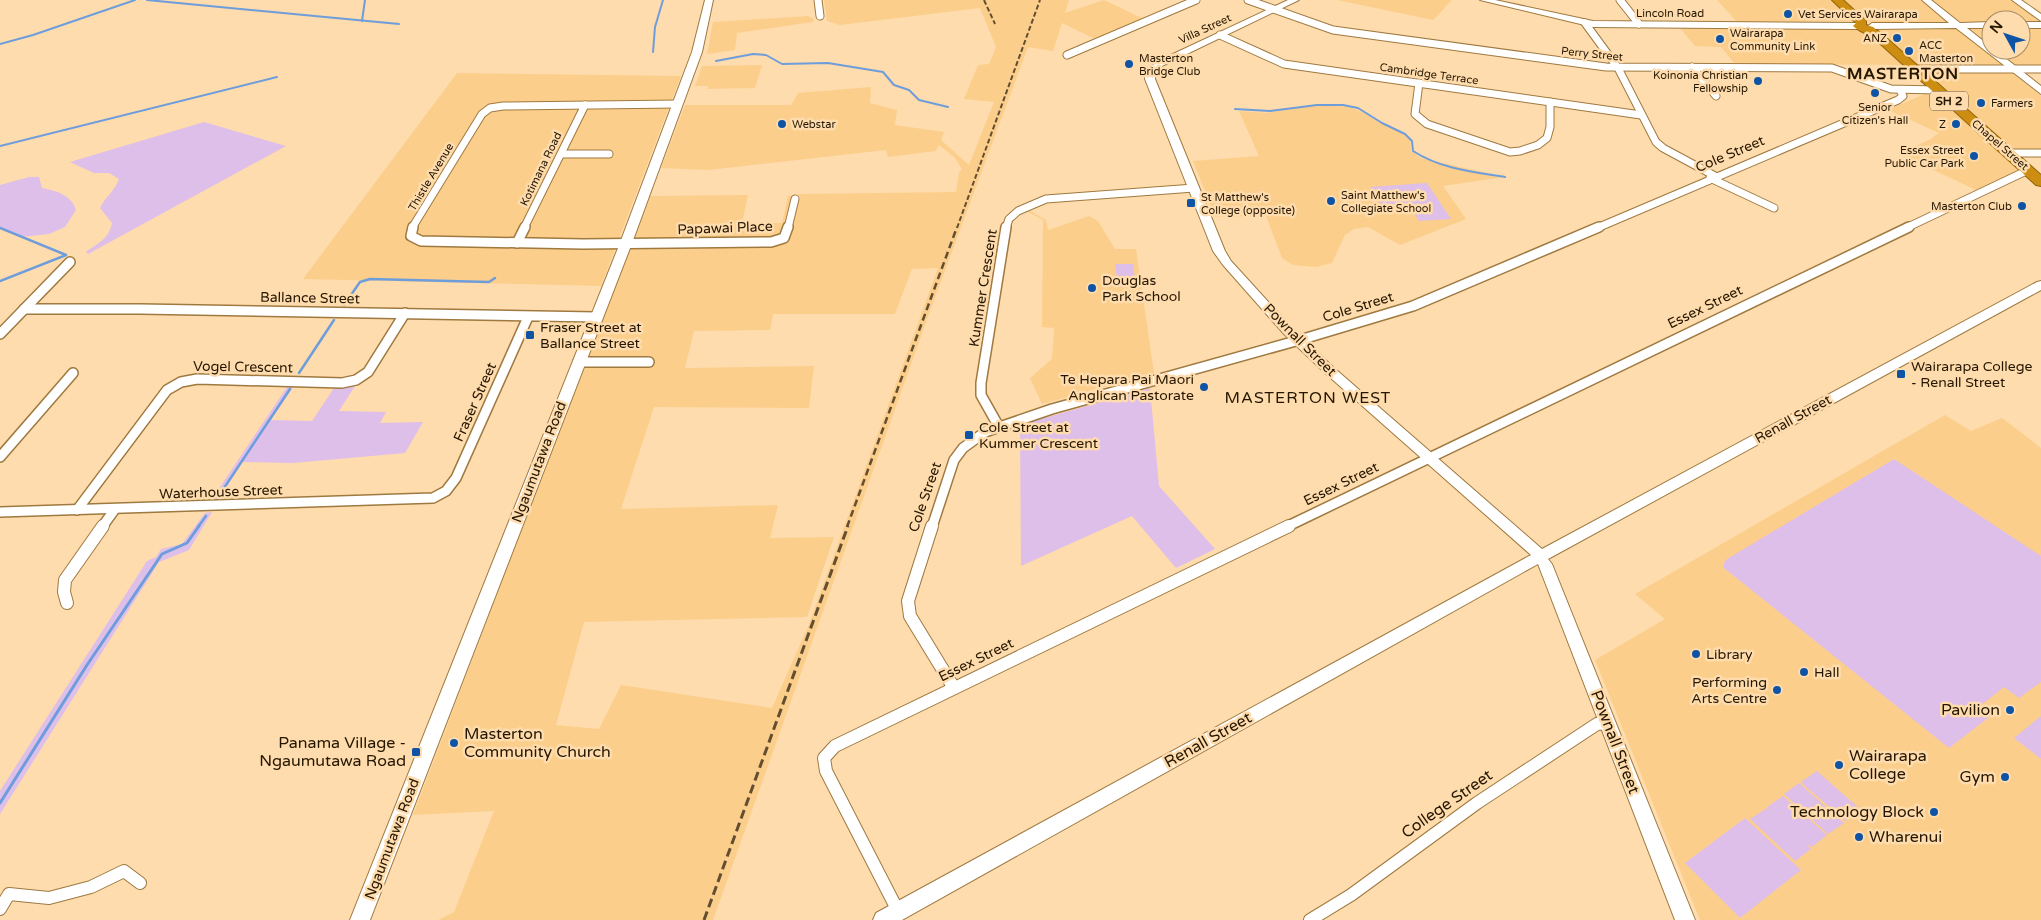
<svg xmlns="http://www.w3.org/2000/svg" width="2041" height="920" font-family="'Varela Round',sans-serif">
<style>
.built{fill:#fcce8b;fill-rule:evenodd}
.green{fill:#ddbfea}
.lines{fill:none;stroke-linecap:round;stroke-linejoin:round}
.stream-far2{stroke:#6e9ddb;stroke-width:2}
.stream-far1{stroke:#6e9ddb;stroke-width:2.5}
.stream{stroke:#6e9ddb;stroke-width:3}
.street-far2-casing{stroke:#9f793f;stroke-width:9}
.street-far1-casing{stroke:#9f793f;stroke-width:12}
.street-casing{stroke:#9f793f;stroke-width:14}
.secondary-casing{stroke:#9f793f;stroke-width:2}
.highway-casing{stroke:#92630b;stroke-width:2}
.street-far2{stroke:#fff;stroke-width:7}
.street-far1{stroke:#fff;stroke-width:9}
.street{stroke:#fff;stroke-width:12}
.secondary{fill:#fff;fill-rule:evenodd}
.highway{fill:#cc8d11;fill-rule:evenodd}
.rail-far2{stroke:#634e31;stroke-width:2;stroke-dasharray:5 2.5;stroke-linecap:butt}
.rail-far1{stroke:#634e31;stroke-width:2.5;stroke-dasharray:7 4;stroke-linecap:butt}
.rail{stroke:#634e31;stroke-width:3;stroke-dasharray:9 4.5;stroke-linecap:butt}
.poi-dot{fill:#0f54a4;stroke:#fedcad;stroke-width:2}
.labels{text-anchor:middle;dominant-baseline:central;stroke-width:5;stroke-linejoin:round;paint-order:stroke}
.far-street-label{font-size:11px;fill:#251600;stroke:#fedcad}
.far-poi-label{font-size:11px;fill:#251600;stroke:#fedcad;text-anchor:start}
.shield{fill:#fedcad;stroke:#665134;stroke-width:1}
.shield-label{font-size:12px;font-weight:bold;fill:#251600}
.street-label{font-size:14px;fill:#251600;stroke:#fedcad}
.poi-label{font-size:14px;fill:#251600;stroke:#fedcad;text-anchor:start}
.far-district-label{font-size:16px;font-weight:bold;letter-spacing:1px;fill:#251600;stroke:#fedcad}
.quarter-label{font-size:16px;letter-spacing:1px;fill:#251600;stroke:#fedcad}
.near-poi-label{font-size:16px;fill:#251600;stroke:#fedcad;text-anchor:end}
.near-street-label{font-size:16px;fill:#251600;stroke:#fedcad}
</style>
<rect width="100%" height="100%" fill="#fedcad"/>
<g class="built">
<path d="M824,0h245l-4,13 39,-13 40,19 -49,20 -33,-16 -9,28 -25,-4 -98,264 -217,609h-275l16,-8 40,-101 -81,4 236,-619 99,-1 -6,28h40l6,-27 12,-2 156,-2 3,-20 3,-3 -7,-11 -16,-13 -3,6 -48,6 -2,-7 -178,20 -47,-2 24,-63h106l7,-12 73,-6 -1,16 27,7 -2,15 49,7 -3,8 28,25 25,-63 -30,-3 14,-34 11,-1 7,-17 -16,-39 -140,17 -13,-4zM938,268l-130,359 -36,81 -151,-23 -22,44 -43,-4 28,-103 223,-5 27,-80 -64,1 8,-33 -157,4 33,-102 155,1 5,-42 -129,2 9,-37 76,-1 3,-16h122l17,-45z"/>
<polygon points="1337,0 1452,0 1433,20"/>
<polygon points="1717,0 1831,0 1855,21 1737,22"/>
<polygon points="1843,0 1923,0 1950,24 1872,22 1866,20"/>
<polygon points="1931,0 2012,0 2041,20 2041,23 2021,23 2021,20 1991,20 1991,23 1962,23"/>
<polygon points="808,16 814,19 813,22 737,33 735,50 707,54 713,22"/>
<polygon points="1679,27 1858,28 1868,32 1905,65 1735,64 1721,47 1695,46"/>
<polygon points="1967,27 1991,27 1991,48 1966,28"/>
<polygon points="2021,27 2041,27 2041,67 2014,66 1994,50 2021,50"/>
<polygon points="1876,28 1956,28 2005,66 1915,65"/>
<polygon points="762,65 755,88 707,89 708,86 695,86 702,66"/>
<polygon points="1923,71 2011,72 2041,96 2041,150 2010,150"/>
<polygon points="457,73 681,76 601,286 303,279"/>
<polygon points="1929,92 1934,92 2023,170 1976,190 1899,154 1933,138 1933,137 1939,133 1888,110"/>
<polygon points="1317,104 1348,107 1360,111 1380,123 1406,134 1410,140 1411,151 1421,158 1504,177 1443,186 1466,219 1400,245 1368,227 1354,229 1345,235 1332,263 1316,267 1293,265 1282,258 1266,216 1215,217 1193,161 1259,156 1239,111 1267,113"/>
<polygon points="1030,211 1046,220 1048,230 1089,216 1098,221 1115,249 1136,249 1154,373 1042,404 1030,378 1052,359 1054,328 1042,327 1043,220 1028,212"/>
<polygon points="1945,415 1971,431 2002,418 2041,448 2041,920 1700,920 1595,660 1665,619 1635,594"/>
</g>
<g class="green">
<path d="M204,122l82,24 -198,108 -2,-2c12,-9 23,-13 26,-29l-12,-15c5,-11 15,-17 19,-29l-10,-6h-15l-24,-11z"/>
<path d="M29,177h10l3,11c14,3 29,6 34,22l-11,17 -16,7 -28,3 -21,-9v-43z"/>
<polygon points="1427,183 1451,219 1419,221 1408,203 1381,205 1370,187"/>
<polygon points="1115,264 1133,264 1136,287 1118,287"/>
<polygon points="355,386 339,411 386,412 380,423 423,422 405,453 293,463 242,462 219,499 212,499 287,387 293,387 271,420 312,421 334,388"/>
<polygon points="1150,388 1159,486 1215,549 1176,568 1132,516 1021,566 1020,425"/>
<polygon points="1894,459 2041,556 2041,682 2019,698 2004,687 1980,706 1992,715 1949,748 1724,568 1724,563 1727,559"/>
<polygon points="212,512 189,550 159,562 0,814 0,791 147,561 156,557 161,549 182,544 205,513"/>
<polygon points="2041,716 2041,759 2014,738"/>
<polygon points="1817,771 1861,810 1846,821 1806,787 1801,782"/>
<polygon points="1799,783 1844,823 1828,834 1784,794"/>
<polygon points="1783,796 1827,835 1812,847 1806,844 1811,849 1795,861 1750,819 1767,808 1772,812 1767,807"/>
<polygon points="1745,818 1801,870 1740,918 1685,863"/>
</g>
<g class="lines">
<g class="stream-far2">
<polyline points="147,0 399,24"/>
<polyline points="362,21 365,0"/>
<polyline points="0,44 33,35 135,0"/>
<polyline points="653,52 655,27 663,0"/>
<polyline points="716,61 753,54 766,55 782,64 828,63 883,72 894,85 909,90 919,100 948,107"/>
<path d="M1235,109l35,2 47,-6h26l15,3 24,15 23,11 7,7 1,10c28,18 60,21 92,26"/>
<polyline points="0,146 277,77"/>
</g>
<g class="stream-far1">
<polyline points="0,228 66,255 0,281"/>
<polyline points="344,305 360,282 370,279 489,282 495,278"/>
<polyline points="299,373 334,320"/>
<polyline points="218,497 290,389"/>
<polyline points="198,527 206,516"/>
</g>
<polyline class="stream" points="0,803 87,665 162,554 187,543 199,526"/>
<g class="street-far2-casing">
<g id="street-far2">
<polyline points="818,0 820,16"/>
<polyline points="1248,0 1333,30 1606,67 1832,68 1891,89 1937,90"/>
<polyline points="1620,0 1639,24"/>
<polyline points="1585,23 1618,68 1656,142 1663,148 1715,176"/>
<polyline points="1220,35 1284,64 1641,115"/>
<polyline points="1067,55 1196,0"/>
<polyline points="1692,67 1716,96"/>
<polyline points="1914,69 2041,69"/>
<polyline points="1419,83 1415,114 1427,124 1510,152 1520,151 1538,145 1547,138 1550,127 1550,102"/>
<polyline points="2009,153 2041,153"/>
<polyline points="562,154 609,154"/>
<polyline points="1710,178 1774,208"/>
<polyline points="412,228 482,114 490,108 503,106 678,104"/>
<polyline points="524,228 585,105"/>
<polyline points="788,228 795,199"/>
<polyline points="1006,228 1009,219 1018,211 1046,199 1194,188"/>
<polyline points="1597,228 1898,100 1903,96 1900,90"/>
<polyline points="1906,228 2024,172 2030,172"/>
</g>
</g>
<g class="street-far1-casing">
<g id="street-far1">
<polyline points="413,227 411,236 421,241 583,244 771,242 784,238 788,227"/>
<polyline points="517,243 525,227"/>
<polyline points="24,309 140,309 596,317"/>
<polyline points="0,334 70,262"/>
<polyline points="578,362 649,362"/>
<polyline points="999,427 981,395 981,383 1006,227"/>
<polyline points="0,457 73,373"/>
<polyline points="77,510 167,390 181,382 197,379 342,383 356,380 368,372 405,313"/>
<polyline points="0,512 433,498 446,491 456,478 528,317"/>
<polyline points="102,527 115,509"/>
<polyline points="932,527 954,460 963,448 985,432 1052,409 1303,339 1413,306 1599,227"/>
<polyline points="1286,527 1909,227"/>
</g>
</g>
<g class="street-casing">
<g id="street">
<polyline points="932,526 908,601 910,616 954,688"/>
<polyline points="67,603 64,592 65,580 103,526"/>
<polyline points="0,909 9,894 49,898 91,887 124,871 140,883"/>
<polyline points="898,911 826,771 824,758 835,746 1289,526"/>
<polyline points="1310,920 1351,895 1477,803 1597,724 1607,723"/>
</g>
</g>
<g class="secondary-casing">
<g id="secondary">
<polygon points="705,0 713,0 702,52 632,243 370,920 350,920 620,243 692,52"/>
<polygon points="1288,0 1299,0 1162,66 1155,74 1155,79 1225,251 1231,261 1292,328 1333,367 1542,549 2037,282 2041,281 2041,290 1548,559 1552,564 1695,920 1675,920 1538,564 902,920 873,920 876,913 1531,555 1325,373 1284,334 1223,265 1213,251 1145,79 1145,73 1156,62"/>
<polygon points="1480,0 1495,0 1593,21 1859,23 1863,26 1859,29 1593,27"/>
<polygon points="1922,0 1931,0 1960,23 1991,22 1991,28 1967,28 1991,47 1991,50 1995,50 2041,86 2041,94 1956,28 1872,29 1868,26 1872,23 1949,23"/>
<polygon points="2012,0 2021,0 2041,14 2041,21"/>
<rect x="2021" y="22" width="20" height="6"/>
</g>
</g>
<g class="highway-casing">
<path id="highway" d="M1832,0h11l23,21v4l7,2 10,8 158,140v11l-5,-1 -161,-146c-6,-5 -17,-8 -22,-13l3,-3z"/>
</g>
<use href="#street-far2" class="street-far2"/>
<use href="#street-far1" class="street-far1"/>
<use href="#street" class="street"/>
<use href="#secondary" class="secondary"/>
<use href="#highway" class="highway"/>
<g class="rail-far2">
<polyline points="984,0 995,24"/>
<polyline points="957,228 1040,0"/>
</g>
<polyline class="rail-far1" points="847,527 957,227"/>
<polyline class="rail" points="704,920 848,526"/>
</g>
<g class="poi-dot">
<circle cx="1788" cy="14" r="5"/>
<circle cx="1897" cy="38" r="5"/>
<circle cx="1720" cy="39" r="5"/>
<circle cx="1909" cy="51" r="5"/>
<circle cx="1129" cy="64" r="5"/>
<circle cx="1758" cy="81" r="5"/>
<circle cx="1875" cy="93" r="5"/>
<circle cx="1981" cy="103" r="5"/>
<circle cx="782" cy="124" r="5"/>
<circle cx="1956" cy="124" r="5"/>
<circle cx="1974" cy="156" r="5"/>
<circle cx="1331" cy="201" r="5"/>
<rect x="1186" y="198" width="10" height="10" rx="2.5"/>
<circle cx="2022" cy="206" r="5"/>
<circle cx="1092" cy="288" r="5"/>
<rect x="525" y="330" width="10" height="10" rx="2.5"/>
<rect x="1896" y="369" width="10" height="10" rx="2.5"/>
<circle cx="1204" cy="387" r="5"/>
<rect x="964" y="430" width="10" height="10" rx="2.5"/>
<circle cx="1696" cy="654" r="5"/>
<circle cx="1804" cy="672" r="5"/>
<circle cx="1777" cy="690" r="5"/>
<circle cx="2010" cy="710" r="5"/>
<circle cx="454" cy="743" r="5"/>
<rect x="411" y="747" width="10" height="10" rx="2.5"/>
<circle cx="1839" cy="765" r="5"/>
<circle cx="2005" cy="777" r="5"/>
<circle cx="1934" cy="812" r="5"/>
<circle cx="1859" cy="837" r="5"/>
</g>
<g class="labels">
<g class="far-street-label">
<text x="1670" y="13">Lincoln Road</text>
<text transform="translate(1205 29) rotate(-25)">Villa Street</text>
<text transform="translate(1592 54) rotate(6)">Perry Street</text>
<text transform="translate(1429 74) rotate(8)">Cambridge Terrace</text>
<text transform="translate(2000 145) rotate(41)">Chapel Street</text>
<text transform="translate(541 169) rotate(-64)">Kotimana Road</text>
<text transform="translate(431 177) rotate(-59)">Thistle Avenue</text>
</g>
<g class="far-poi-label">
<text x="1798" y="14">Vet Services Wairarapa</text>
<text x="1730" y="33">Wairarapa<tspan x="1730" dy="13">Community Link</tspan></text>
<text x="1887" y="38" text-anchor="end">ANZ</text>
<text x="1919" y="45">ACC<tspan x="1919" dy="13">Masterton</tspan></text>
<text x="1139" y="58">Masterton<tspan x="1139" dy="13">Bridge Club</tspan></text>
<text x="1748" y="75" text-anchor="end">Koinonia Christian<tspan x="1748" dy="13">Fellowship</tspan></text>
<text x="1991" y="103">Farmers</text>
<text x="1875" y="107" text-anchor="middle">Senior<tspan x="1875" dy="13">Citizen's Hall</tspan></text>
<text x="792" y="124">Webstar</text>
<text x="1946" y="124" text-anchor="end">Z</text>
<text x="1964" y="150" text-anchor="end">Essex Street<tspan x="1964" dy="13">Public Car Park</tspan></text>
<text x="1341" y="195">Saint Matthew's<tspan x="1341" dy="13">Collegiate School</tspan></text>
<text x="1201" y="197">St Matthew's<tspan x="1201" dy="13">College (opposite)</tspan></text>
<text x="2012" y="206" text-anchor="end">Masterton Club</text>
</g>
<rect class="shield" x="1930" y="91.5" width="38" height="19" rx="4"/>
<g class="shield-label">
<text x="1949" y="101">SH 2</text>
</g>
<g class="street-label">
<text transform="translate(1730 154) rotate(-23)">Cole Street</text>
<text transform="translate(725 228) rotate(-2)">Papawai Place</text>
<text transform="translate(983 288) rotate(-81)">Kummer Crescent</text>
<text transform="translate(310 298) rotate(1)">Ballance Street</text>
<text transform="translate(1358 307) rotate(-17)">Cole Street</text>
<text transform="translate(1705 307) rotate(-26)">Essex Street</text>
<text transform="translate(1300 340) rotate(45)">Pownall Street</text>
<text transform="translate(243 367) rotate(1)">Vogel Crescent</text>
<text transform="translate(475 402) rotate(-66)">Fraser Street</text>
<text transform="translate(1793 419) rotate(-29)">Renall Street</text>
<text transform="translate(539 462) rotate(-69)">Ngaumutawa Road</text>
<text transform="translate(1341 484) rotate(-26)">Essex Street</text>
<text transform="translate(221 492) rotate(-2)">Waterhouse Street</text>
<text transform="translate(925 497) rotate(-71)">Cole Street</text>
<text transform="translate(976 660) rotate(-26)">Essex Street</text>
<text transform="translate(392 839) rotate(-69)">Ngaumutawa Road</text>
</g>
<g class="poi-label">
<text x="1102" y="280">Douglas<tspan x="1102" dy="16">Park School</tspan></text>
<text x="540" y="327">Fraser Street at<tspan x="540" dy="16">Ballance Street</tspan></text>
<text x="1911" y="366">Wairarapa College<tspan x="1911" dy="16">- Renall Street</tspan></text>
<text x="1194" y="379" text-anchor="end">Te Hepara Pai Maori<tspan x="1194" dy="16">Anglican Pastorate</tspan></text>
<text x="979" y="427">Cole Street at<tspan x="979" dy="16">Kummer Crescent</tspan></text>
<text x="1706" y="654">Library</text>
<text x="1814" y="672">Hall</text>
<text x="1767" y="682" text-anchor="end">Performing<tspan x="1767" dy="16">Arts Centre</tspan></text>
</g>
<g class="far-district-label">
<text x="1903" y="74">MASTERTON</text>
</g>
<g class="quarter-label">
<text x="1308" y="398">MASTERTON WEST</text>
</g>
<g class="near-poi-label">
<text x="2000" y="710">Pavilion</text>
<text x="464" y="734" text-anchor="start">Masterton<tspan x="464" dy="18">Community Church</tspan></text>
<text x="406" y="743">Panama Village -<tspan x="406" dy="18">Ngaumutawa Road</tspan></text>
<text x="1849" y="756" text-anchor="start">Wairarapa<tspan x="1849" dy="18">College</tspan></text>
<text x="1995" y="777">Gym</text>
<text x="1924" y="812">Technology Block</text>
<text x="1869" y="837" text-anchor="start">Wharenui</text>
</g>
<g class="near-street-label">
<text transform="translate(1208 740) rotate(-29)">Renall Street</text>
<text transform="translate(1615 742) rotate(69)">Pownall Street</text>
<text transform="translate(1447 804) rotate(-35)">College Street</text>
</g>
</g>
<g transform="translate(2006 35) rotate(310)"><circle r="24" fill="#fedcad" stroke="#a78d68"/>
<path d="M0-4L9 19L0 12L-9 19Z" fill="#0f54a4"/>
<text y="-8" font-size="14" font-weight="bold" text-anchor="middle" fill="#251600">N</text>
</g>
</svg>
